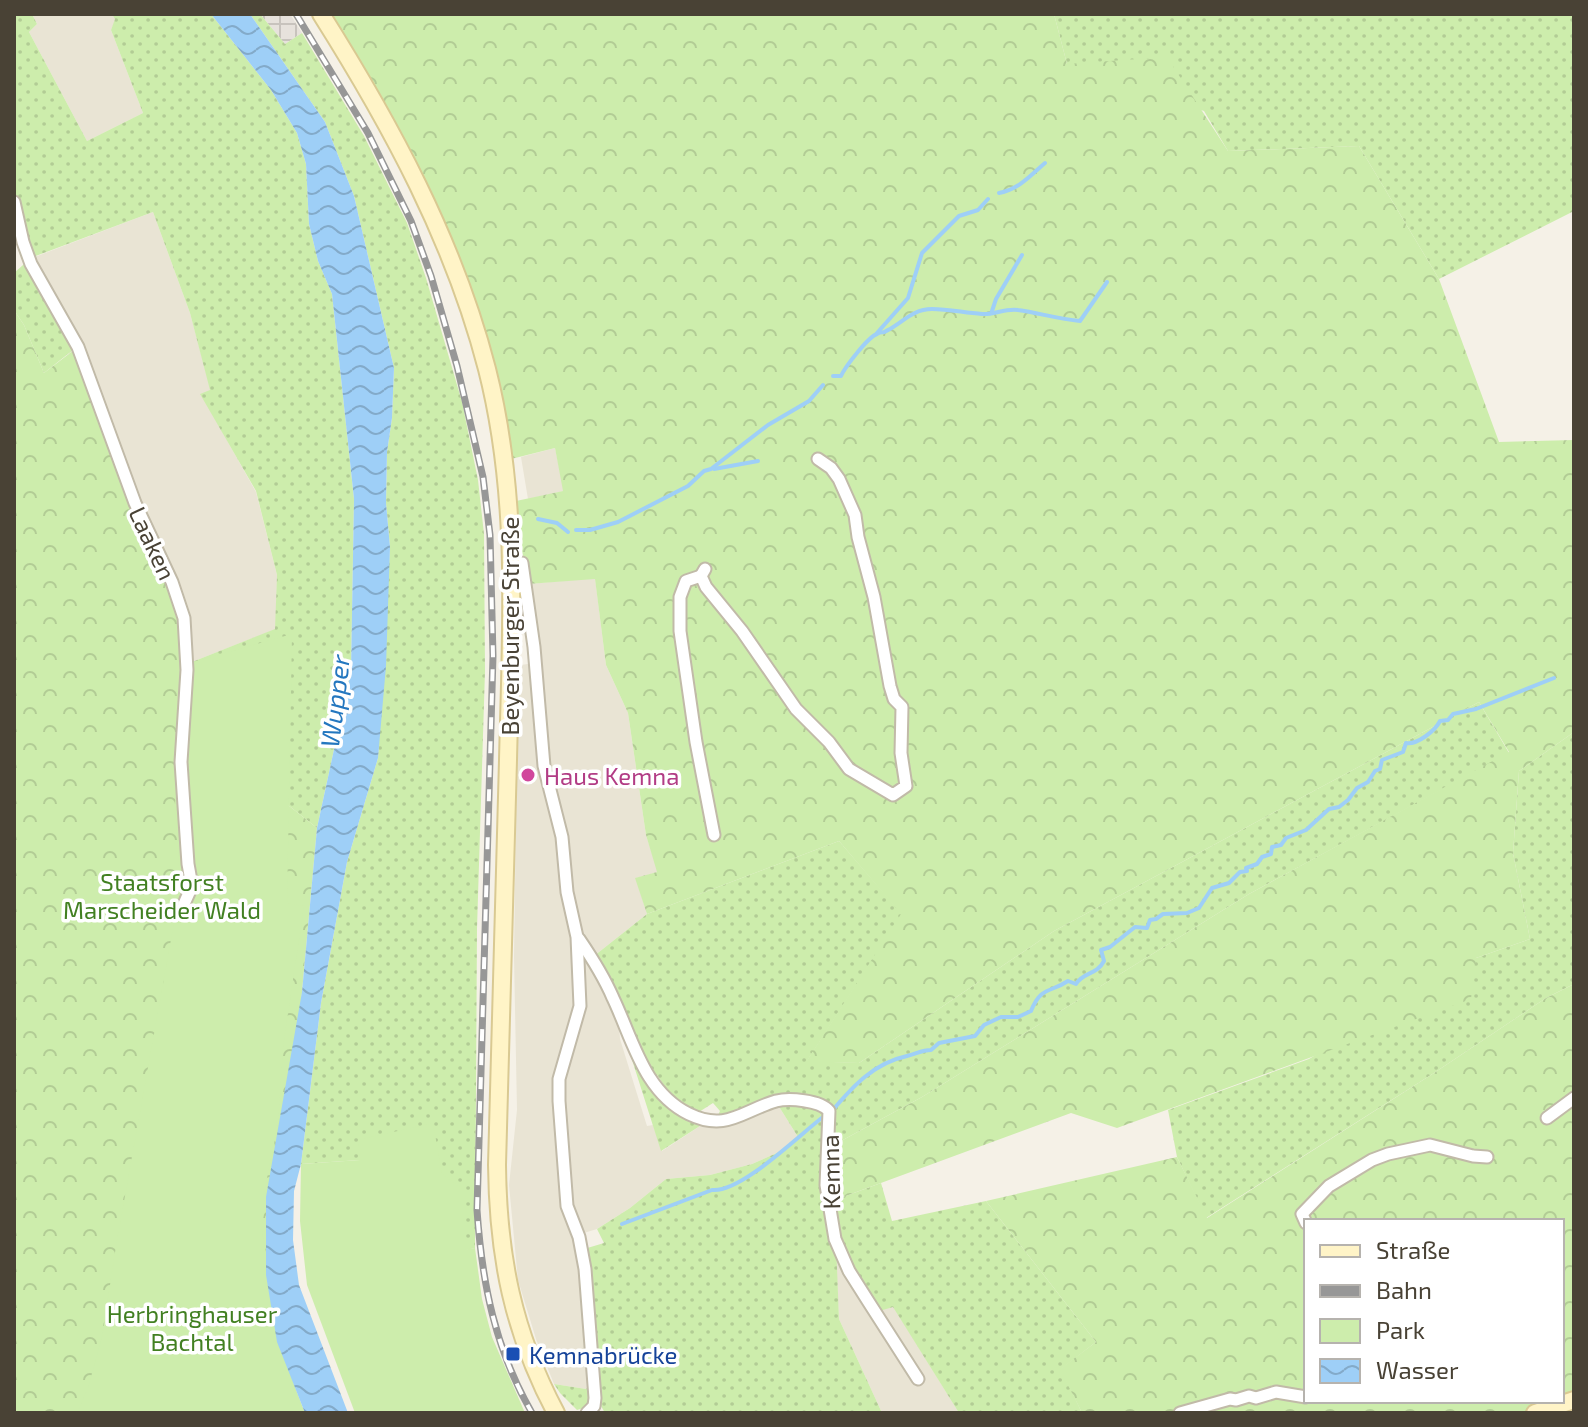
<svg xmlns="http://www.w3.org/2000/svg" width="1588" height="1427" font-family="'Exo 2',sans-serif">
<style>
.residential{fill:#e9e4d4}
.industrial{fill:url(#industrial-grid)}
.grass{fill:url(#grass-dots)}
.forest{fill:url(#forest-crowns);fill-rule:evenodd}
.green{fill:#cdedac}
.water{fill:url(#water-waves)}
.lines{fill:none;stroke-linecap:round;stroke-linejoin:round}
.stream{stroke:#9ecff7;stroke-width:4}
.minor-casing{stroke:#c1baa8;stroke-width:15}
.secondary-casing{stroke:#d9c992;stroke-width:20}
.minor{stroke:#fff;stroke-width:11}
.secondary{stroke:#fff4c7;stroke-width:16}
.rail-casing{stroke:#979797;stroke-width:7}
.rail{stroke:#fff;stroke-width:4;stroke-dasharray:12;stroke-linecap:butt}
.hotel-dot{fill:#d1479c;stroke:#fff;stroke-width:3}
.transit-dot{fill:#1a4fb4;stroke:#fff;stroke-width:3}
.labels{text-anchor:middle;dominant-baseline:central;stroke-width:7;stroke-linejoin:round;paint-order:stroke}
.street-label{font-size:24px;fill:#494235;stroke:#fff}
.hotel-label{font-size:24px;fill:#b23c85;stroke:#fff;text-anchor:start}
.park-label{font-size:24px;fill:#428022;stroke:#fff}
.transit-label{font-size:24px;fill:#164399;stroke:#fff;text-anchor:start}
.water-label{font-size:26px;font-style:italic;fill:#2477bf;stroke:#fff}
</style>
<defs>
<pattern id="industrial-grid" width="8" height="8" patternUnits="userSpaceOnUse" patternTransform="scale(2)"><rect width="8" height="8" fill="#e7e2dc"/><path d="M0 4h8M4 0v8" fill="none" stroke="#c8c3bd"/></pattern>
<pattern id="grass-dots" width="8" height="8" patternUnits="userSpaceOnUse" patternTransform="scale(2)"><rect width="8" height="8" fill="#cdedac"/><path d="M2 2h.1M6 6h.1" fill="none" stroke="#b2cc95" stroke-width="1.8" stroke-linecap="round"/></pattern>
<pattern id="forest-crowns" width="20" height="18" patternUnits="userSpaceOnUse" patternTransform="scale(2)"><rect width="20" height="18" fill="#cdedac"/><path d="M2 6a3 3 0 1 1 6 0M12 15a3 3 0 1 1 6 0" fill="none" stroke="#b2cc95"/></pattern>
<pattern id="water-waves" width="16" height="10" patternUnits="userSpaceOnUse" patternTransform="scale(2)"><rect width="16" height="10" fill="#9ecff7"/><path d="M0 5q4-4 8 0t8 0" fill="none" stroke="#83aac9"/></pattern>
</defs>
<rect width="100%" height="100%" fill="#f5f1e7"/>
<g class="residential">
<polygon points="32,14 112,14 116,19 111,30 143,113 87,141 29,32 37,24"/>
<polygon points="153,212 190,313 211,391 201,394 256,492 277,575 276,629 187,664 32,258"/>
<polygon points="555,448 564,491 528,499 521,457"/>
<polygon points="595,578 606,665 628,713 646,835 658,872 636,878 647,914 594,956 618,1014 620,1039 647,1126 653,1125 662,1151 703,1124 778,1105 798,1137 786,1149 752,1164 710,1175 666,1179 630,1208 597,1229 574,1236 579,1250 590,1384 586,1389 554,1384 536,1339 518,1280 509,1185 517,1110 514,957 518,673 521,665 528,664 538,655 528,584"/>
<polygon points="835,1240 876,1312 893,1306 959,1413 882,1413 839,1319"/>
</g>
<polygon class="industrial" points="260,14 290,14 302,33 285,44"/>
<g class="grass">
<polygon points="14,14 32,14 37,24 29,32 87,141 143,113 111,30 115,19 112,14 211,14 271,90 297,133 306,164 309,224 318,261 332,294 354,499 351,671 317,828 254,778 187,664 275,629 277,575 256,491 200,394 210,390 190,313 153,212 33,257 78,346 44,373 24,325 14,310 14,273 32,257 14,196"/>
<polygon points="250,14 260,14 285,44 302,33 364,136 407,223 426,278 462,402 478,480 484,534 485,671 477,929 475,1248 462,1251 462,1190 360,1160 301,1164 321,1003 347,862 378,758 390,547 386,503 387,452 392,418 394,368 354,196 325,122"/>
<polygon points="1054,14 1574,14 1574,211 1439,279 1359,146 1228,151 1204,111 1067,64"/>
<path d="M1479,702l30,51 -260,141 -327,203 -92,50 -1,26 3,28 49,-18 11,38 94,-20 110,141 -35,27 21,44h-123l-66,-106 -17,5 -40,-70 3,77 43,94h-277l-8,-14 -8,-125 -5,-25 20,-6 -7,-14 33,-21 36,-29 44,-4 42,-11 34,-15 12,-12 -20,-32h36l8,4 5,11 -2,26 5,-2c3,-16 6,-33 -8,-44l-47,-2 -50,19h-8l3,-6 -7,-8 -14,9 -15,-3 -14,-11 -2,-7 -11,-16h-5l-46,-99 -12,-20 53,-42 192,-73 63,73 -95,147 52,2 195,-132z"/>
<polygon points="1574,732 1574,984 1546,998 1434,1073 1206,1218 1177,1157 1168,1110 1309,1059 1476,958 1530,939 1513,853 1519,771"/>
<polygon points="627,1044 647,1079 703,1124 661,1151"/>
<polygon points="554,1384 586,1389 590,1384 592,1398 587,1407 577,1410 560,1393"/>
</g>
<g class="forest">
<polygon points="328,14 1054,14 1067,64 1167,57 1228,151 1359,146 1439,279 1499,442 1574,440 1574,732 1519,771 1513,853 1530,939 1476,958 1471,999 1117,1128 1071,1113 832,1201 830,1147 922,1097 1249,894 1509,752 1479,702 1054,931 859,1063 806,1062 901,914 839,841 647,914 635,878 657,872 646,835 628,713 606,665 595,579 528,584 525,560 522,553 516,501 563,491 555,448 511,459 472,300"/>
<polygon points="14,310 24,325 44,373 78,347 182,609 187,665 254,778 317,828 302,992 277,1342 305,1413 14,1413"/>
<path d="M1574,984v417l-35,12h-457l-22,-44 36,-27 -110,-141 191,-44 30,61 227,-145 112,-75zM1306,1221h256v180h-256z"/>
</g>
<g class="green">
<polygon points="292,634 287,903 304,906 283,1047 278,1125 267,1178 262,1233 294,1385 304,1413 77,1413 88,1388 102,1337 116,1246 175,917 179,857 175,806 182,665"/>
<polygon points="433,1123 442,1174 462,1189 462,1250 475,1248 482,1299 492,1337 525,1413 355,1413 307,1285 300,1221 301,1164 360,1160 358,1140"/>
</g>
<polygon class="water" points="211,14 250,14 325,122 354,196 394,368 392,418 387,452 386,503 390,547 386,666 378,758 347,862 321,1003 301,1164 294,1191 293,1240 299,1285 348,1413 305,1413 277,1342 266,1275 266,1197 302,992 317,828 351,671 354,499 332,294 318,261 309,224 306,164 297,133 271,90"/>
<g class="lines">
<g class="stream">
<path d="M999,193c19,-3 32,-18 46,-30"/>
<polyline points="992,311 996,299 1022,255"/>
<polyline points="877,333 908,298 922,253 959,216 978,210 988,199"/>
<path d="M833,376h8c4,-9 27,-39 36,-42 8,-4 3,1 11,-4 15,-8 25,-21 44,-21 17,0 33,4 50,5 11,1 24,-6 36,-4 21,3 40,9 62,11l27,-39"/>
<polyline points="714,469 758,461"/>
<polyline points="538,519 557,523 568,532"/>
<polyline points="576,530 590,530 618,522 688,486 704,471 711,469 768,425 809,401 823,385"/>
<path d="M832,1111c21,-25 42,-48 75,-55 9,-2 15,-6 24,-6l8,-7 36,-7 9,-11 17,-8h17l13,-6c10,-25 19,-18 37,-30l8,3c7,-12 21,-9 28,-23l-3,-11 9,-3 25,-20 12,1 3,-8 6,-1 7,-5 24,-1 12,-5 13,-20 17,-5 11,-11 7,-1 -1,-3 11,-4 5,-7 9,-3 1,-7 9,-2 5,-7 20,-8 23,-21 10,-2 9,-7 9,-12 11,-6 7,-11 5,-2 2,-9 21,-8 3,-9c11,2 29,-12 34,-22l8,-1 5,-6 23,-5 78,-31"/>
<path d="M622,1224l90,-34c29,3 87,-55 111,-73"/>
</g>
<g class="minor-casing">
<g id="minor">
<polyline points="14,202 23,242 31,264 78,347 135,503 172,582 184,618 187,670 181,762 188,864 192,886 184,904"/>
<polyline points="513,563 522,563 534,647 544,766 562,837 567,892 577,937 580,1006 559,1079 559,1101 567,1206 579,1237 585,1269 595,1398 594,1406 587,1413"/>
<polyline points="705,569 701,576 706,587 742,631 796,709 829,742 849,769 893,795 906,786 901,753 902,707 894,699 890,686 874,597 858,537 855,515 839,479 831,468 818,459"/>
<polyline points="701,576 686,581 680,597 680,631 696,742 714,835"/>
<path d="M579,939c13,19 25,38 34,59 20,42 31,94 76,116 37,18 53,-3 87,-13 13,-3 44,-1 53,10l-3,74 9,54 14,32 19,30 50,78"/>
<polyline points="1547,1118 1574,1098"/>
<polyline points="1306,1223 1302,1214 1329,1186 1372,1160 1388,1154 1430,1145 1473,1156 1487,1157"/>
<polyline points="1180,1413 1230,1399 1236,1400 1249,1396 1256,1398 1276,1392 1306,1397"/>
</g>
</g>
<g class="secondary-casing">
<g id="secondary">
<path d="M321,14c70,111 133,227 166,355 33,130 24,258 21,391 -3,135 -7,270 -11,405 1,92 16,167 59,248"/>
<polyline points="1535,1413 1574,1400"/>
</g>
</g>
<use href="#minor" class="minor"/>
<use href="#secondary" class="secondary"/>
<g class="rail-casing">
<path id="rail" d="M296,14l72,119 43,88 20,55 26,90 26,111 7,58 3,121 -16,554c5,73 18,139 55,203"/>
</g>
<use href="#rail" class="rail"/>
</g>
<circle class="hotel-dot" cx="528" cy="775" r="8"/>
<rect class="transit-dot" x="505" y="1346" width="16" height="16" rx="4"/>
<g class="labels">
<g class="street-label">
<text transform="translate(153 543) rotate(65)">Laaken</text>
<text transform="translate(509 626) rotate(-90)">Beyenburger Straße</text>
<text transform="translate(830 1172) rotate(-91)">Kemna</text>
</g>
<g class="hotel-label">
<text x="544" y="775">Haus Kemna</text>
</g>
<g class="park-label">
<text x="162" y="881">Staatsforst<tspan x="162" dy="28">Marscheider Wald</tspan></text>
<text x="192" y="1313">Herbringhauser<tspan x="192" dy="28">Bachtal</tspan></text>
</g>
<g class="transit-label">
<text x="529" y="1354">Kemnabrücke</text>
</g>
<g class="water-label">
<text transform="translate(334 701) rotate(-83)">Wupper</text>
</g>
</g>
<rect width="1588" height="1427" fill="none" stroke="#494235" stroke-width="32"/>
<rect x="1304" y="1219" width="260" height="184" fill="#ffffff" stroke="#b6b3ae" stroke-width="2"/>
<rect x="1320" y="1245" width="40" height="12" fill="#fff4c7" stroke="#b6b3ae" stroke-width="2"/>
<text x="1376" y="1259" font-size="24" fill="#494235">Straße</text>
<rect x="1320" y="1285" width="40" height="12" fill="#979797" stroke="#b6b3ae" stroke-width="2"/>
<text x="1376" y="1299" font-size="24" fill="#494235">Bahn</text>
<rect x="1320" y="1319" width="40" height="24" fill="#cdedac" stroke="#b6b3ae" stroke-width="2"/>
<text x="1376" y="1339" font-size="24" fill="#494235">Park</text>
<rect x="1320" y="1359" width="40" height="24" fill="url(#water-waves)" stroke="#b6b3ae" stroke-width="2"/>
<text x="1376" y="1379" font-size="24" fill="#494235">Wasser</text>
</svg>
